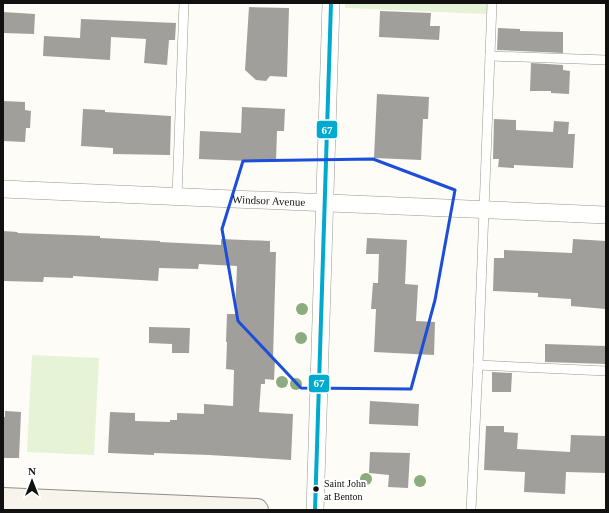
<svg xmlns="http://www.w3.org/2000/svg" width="609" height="513" font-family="Georgia,serif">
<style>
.green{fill:#e7f3d7}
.building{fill:#a19f9c}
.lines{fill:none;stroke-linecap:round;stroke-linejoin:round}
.lane-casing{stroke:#979795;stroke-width:10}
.street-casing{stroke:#979795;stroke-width:18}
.secondary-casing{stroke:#8e8d8b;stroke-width:24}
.lane{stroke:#fffffe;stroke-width:9}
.street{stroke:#fffffe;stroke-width:17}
.secondary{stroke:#f6f4eb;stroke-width:22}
.bus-1-casing{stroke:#fff;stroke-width:7}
.bus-1{stroke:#00a9ce;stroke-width:4}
.tree{fill:#8cac80}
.marked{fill:none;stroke:#1d4ed8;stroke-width:3;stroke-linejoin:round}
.bus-dot{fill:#111;stroke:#fff;stroke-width:1.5}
.labels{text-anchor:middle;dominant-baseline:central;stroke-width:4;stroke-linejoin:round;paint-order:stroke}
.bus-label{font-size:10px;fill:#111;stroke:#fff;text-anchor:start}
.street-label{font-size:11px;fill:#111;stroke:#fff}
.line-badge{stroke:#fff;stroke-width:1.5}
.badge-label{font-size:11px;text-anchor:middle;font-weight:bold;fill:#fff}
</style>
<rect width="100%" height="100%" fill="#fdfcf7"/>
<g class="green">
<polygon points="345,3 488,3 487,14 345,8"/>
<polygon points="32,355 99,358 94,455 27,452"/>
</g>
<g class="building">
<polygon points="249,7 289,8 287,77 270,76 266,81 256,80 245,70"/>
<polygon points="380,11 431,13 430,26 440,26 439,40 379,37"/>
<polygon points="3,12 35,14 34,34 3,33"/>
<polygon points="81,19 176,23 175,40 169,40 167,65 144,63 146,39 111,37 110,60 43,56 44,36 80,38"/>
<polygon points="498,28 520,29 520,31 563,32 563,53 497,50"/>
<polygon points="531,63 563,65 563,70 570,71 569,94 551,93 551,91 530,91"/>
<polygon points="377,94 429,97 428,119 423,119 421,160 374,158"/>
<polygon points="3,101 25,102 25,110 31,111 30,128 26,128 25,142 3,141"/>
<polygon points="242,107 285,109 284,131 277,131 276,162 199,159 200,131 241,133"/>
<polygon points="83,109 105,110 105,112 171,116 170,155 113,154 113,148 81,146"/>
<polygon points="494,119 516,120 516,130 553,132 554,121 569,122 568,134 575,134 573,168 514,165 514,168 498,167 499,159 493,159"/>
<polygon points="3,231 18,232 17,233 100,236 100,238 160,241 160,242 221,245 221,239 270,241 270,252 276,252 273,359 275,359 274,380 265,379 265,384 261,384 259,412 293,414 291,460 209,455 154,453 154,455 108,453 110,412 135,413 135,421 170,422 170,420 177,420 177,413 204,414 204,404 233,406 234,370 226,369 227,342 226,342 227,314 235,314 237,266 199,264 198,269 159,268 158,281 73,276 73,278 44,277 43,282 3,281"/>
<polygon points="367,238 407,240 405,284 418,285 416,321 435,322 434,355 374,352 376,309 371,309 373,283 378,283 379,254 366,254"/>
<polygon points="573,239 606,241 606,309 571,306 571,299 538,297 538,293 493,291 494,258 504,258 504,250 572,253"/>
<polygon points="149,327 190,328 189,353 172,353 172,344 149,343"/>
<polygon points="545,344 606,346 606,364 545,362"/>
<polygon points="492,372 512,373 511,392 492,392"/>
<polygon points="370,401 419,404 418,426 369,424"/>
<polygon points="5,411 21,412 19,458 3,458 3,417 5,417"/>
<polygon points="486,426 504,426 504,432 518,433 517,449 570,452 571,435 606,436 606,473 566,472 565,494 524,492 525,472 484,470"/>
<polygon points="370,452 410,453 408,488 388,487 389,475 369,473"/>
</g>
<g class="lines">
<g class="lane-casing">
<g id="lane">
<polyline points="490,56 606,60"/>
<polyline points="177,196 184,3"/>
<polyline points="478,365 492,3"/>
<polyline points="471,510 478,365 606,371"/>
</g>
</g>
<g class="street-casing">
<g id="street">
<path id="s1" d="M3,189l603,26"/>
<polyline points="315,510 331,3"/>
</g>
</g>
<g class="secondary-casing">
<polyline id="secondary" points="3,499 257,510"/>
</g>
<use href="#lane" class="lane"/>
<use href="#street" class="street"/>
<use href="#secondary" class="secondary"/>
<g class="bus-1-casing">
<polyline id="bus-1" points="315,510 331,3"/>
</g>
<use href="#bus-1" class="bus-1"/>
</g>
<g class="tree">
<circle cx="302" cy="309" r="6"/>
<circle cx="301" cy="338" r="6"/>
<circle cx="282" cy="382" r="6"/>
<circle cx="296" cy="384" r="6"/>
<circle cx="366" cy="479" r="6"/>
<circle cx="420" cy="481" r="6"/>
</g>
<path class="marked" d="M373,159l82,31 -20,110 -24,89 -110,-1 -63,-67 -16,-92 21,-68z"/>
<circle class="bus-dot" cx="316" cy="489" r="3.5"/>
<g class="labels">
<g class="bus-label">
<text x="324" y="483">Saint John<tspan x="324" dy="13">at Benton</tspan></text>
</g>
<g class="street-label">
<text stroke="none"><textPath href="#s1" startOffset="266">Windsor Avenue</textPath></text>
</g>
</g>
<g class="line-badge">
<rect x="316" y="120" width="22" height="19" rx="4" fill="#00a9ce"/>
<rect x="308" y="374" width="22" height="19" rx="4" fill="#00a9ce"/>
</g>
<g class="badge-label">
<text x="327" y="134">67</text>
<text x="319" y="387">67</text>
</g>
<rect width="609" height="513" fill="none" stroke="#111111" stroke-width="8"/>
<g transform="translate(32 481)" stroke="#ffffff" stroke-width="3" paint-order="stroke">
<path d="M0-3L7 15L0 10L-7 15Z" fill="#111111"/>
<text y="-6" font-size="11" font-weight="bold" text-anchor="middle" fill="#111111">N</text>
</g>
</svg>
